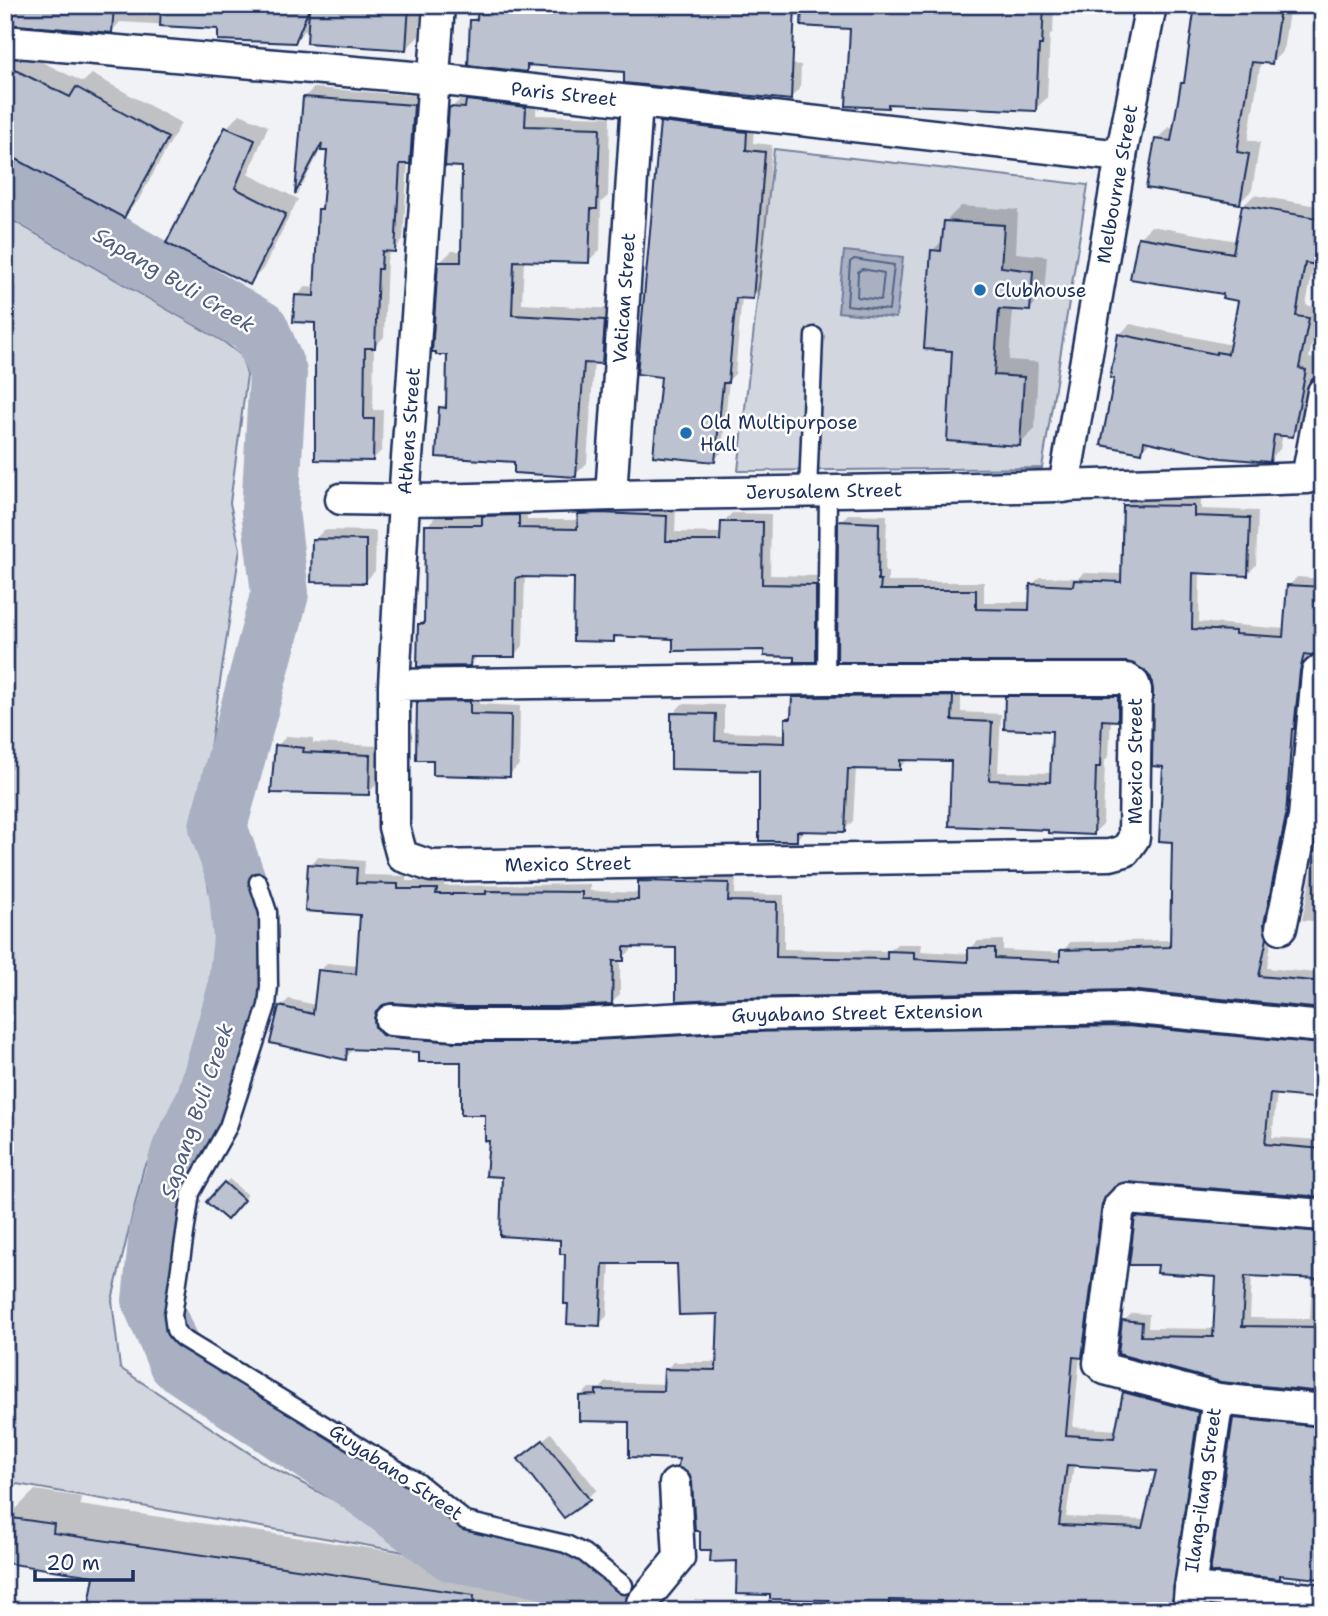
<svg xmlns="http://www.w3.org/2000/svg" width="1328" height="1616" font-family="'Shantell Sans',sans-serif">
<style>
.green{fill:#d2d6df;stroke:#76829e;stroke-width:2}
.water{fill:#a8b0c2;stroke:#707c9a;stroke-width:2}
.shadow{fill:#0003;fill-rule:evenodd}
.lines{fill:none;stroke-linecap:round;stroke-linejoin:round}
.shore{stroke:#536386;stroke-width:2}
.river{stroke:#a8b0c2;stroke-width:58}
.building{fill:#bcc2d0;stroke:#1b2f5e;stroke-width:2;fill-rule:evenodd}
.service-casing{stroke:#1b2f5e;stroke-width:21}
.minor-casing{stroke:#1b2f5e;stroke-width:35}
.service{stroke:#fff;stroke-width:16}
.minor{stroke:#fff;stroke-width:30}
.poi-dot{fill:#1f6fb2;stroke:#fff;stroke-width:2.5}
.labels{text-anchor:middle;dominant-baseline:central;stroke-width:5;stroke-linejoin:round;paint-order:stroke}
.street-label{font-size:19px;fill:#1b2f5e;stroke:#fff}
.poi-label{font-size:19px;fill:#1b2f5e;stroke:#fff;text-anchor:start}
.water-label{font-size:21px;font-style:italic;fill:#4c5c81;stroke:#fff}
</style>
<rect width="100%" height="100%" fill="#f1f2f5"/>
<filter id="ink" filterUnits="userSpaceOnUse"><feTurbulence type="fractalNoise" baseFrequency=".0143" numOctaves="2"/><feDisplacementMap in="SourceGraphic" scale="14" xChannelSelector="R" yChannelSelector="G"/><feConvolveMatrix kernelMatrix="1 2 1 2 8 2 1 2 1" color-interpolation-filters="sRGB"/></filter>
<g filter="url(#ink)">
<g class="green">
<polygon points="774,149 1088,185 1042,468 738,471"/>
<polygon points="5,216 224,342 241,355 247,375 230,503 240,549 198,828 225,978 177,1125 144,1167 112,1300 120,1368 266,1464 444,1559 5,1482"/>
</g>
<polygon class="water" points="844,251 903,257 896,318 838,312"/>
<g class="shadow">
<polygon points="5,5 421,5 419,36 406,49 310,26 294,41 220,28 120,22 112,31"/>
<polygon points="480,5 767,5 762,61 801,65 800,89 790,98 626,70 533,64 527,70 472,20 480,13"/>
<polygon points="807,5 1054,5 1053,32 1050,35 1047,98 1035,109 891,102 888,106 851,25"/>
<polygon points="1196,5 1290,5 1283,51 1271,63 1261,61 1248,140 1260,142 1252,190 1240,202 1157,139 1169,127 1175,128 1182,84 1186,80"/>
<polygon points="5,44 83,82 92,74 181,123 138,201 123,216 5,147"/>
<polygon points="314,88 423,96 419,153 408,162 403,240 394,250 390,250 387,260 384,337 374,347 373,410 383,410 382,450 372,460 317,321 297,296 306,286 317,287 320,209 324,205 329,150 321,149 304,182 297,189 304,97"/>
<polygon points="537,96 536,115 610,117 608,196 601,202 600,250 588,261 524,260 522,304 616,309 613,351 601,362 594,362 587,463 575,475 516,461 441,408 448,401 449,354 438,351 440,262 452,251 462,251 464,165 451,108 463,97"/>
<polygon points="240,114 268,126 248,174 298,199 263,269 249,283 169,242 226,128"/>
<polygon points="669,115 754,124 753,143 772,145 760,289 753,297 742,296 735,374 729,380 722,452 714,460 662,375 661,123"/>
<polygon points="1254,195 1323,207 1323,263 1314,263 1306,305 1319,308 1309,358 1316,359 1303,425 1292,436 1283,434 1280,449 1269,460 1151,441 1142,451 1116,377 1119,335 1130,324 1227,344 1232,342 1240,300 1225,293 1140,237 1151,226 1237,241 1243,206"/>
<polygon points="961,206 1018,210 1016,253 1047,256 1044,294 1029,310 1013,309 1009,360 1038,362 1035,429 1020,444 954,350 932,251 944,239 945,222"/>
<path d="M1133,498l68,1v10l57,2 -2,54 -8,9 -48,-3 -1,51 86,7 4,-43 8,-9 26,2v70l-12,6 -4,7 -13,145 -27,161 49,5 7,-51 -21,-2 16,-77 5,-4v169l-195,-19 -389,7 -62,-50 -46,-1v6l-11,8v35l-8,9h-228l-3,7 756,8 186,18v61l-46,-4 -5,44 50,3 1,-12v68l-196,-16 -11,4 -7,10 -19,154 -10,8 -7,71 45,3 7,-37 8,-8 73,19 -26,207h-350v-12l-58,-6 -34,-34 -26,-11 -10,-19 -8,-47 -14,-25 -49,-37 -50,-24 8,-8h12l5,-6 59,2v-14l9,-8h44l2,-50 -42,-49h-68l-3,53 -8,8 -38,-86 -57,-62 -13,-36 -4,-27 -24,-52 -42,-10 -67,-3 -9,11 -65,-52 9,-8 27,6 3,-34 9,-8 30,3 4,-52 -52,-49 8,-8 47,4 -1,14 42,1v5h38v5l146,-2v7l50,2v-11l8,-8 88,2 -1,18 49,1v54l105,2 8,-7h25l-1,7 49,3v-5l8,-8 25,-1v10l59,3 8,-11 102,-2 2,-100 -19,-150 -3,-12 -6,-9 -19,-9h-289l2,-138 8,-8 39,1 -2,57h3v10h96v20h47l1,-17 8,-8 38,1 6,-5 39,1 2,-68zM1074,1464l84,6 -12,50 -80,-3z"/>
<polygon points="589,505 676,507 675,532 722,533 722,523 732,513 771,514 770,575 825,576 824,650 815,660 766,648 674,637 619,635 614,640 576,576 525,575 523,646 514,655 479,655 470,665 420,624 426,618 427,526 436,516 485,516 493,508 528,507 527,520 579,520 579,514"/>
<polygon points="324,530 376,531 375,571 365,582 314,540"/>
<polygon points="803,688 961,688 961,712 1001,714 998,772 1052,773 1054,729 1006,697 1016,688 1127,688 1127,710 1117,719 1111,719 1109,756 1105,760 1103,824 1094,833 1050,828 953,759 909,758 899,769 856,768 853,821 844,830 805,830 796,840 761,770 673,767 673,714 682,704 724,705 724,732 787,734 787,718 793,712 794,698"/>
<polygon points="479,692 479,704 520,706 519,765 509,775 435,758 418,703 428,693"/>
<polygon points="287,736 313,738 313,743 379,746 378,783 368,793 277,746"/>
<polygon points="229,1179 247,1195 227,1217 209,1202"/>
<path d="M1145,1210l178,14v167l-203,-38 4,-32 8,-8 17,1 -1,14 67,1 3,-54 -59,-11 -22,-46zM1252,1274l60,3 -2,42 -60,-1z"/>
<polygon points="1243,1411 1323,1419 1323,1579 1212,1571 1235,1419"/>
<polygon points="551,1433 597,1490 564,1515 520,1459"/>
<polygon points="35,1490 81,1497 80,1505 561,1577 556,1611 90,1611 96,1575 7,1518"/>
<polygon points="1216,1600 1287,1611 1207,1611"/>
</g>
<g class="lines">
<g class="shore">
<polygon points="854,259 894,265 889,310 847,305 850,262"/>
<polygon points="862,269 884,273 881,300 857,297 858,272"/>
</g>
<polyline class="river" points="5,181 260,329 278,373 270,511 280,593 218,827 237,881 242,939 236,992 205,1100 180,1152 158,1232 151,1301 177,1362 354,1480 453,1553 546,1569 586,1596 602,1611"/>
</g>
<g class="building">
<polygon points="5,5 114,5 112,33 5,24"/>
<polygon points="161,5 409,5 406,50 307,43 309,9 295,43 218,40 218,29 160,26"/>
<polygon points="478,5 606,7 606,5 795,5 791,100 624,83 624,72 527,65 527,72 468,65 470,20 477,20"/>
<polygon points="802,5 1044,5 1042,45 1039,45 1036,111 888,104 888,108 846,106 850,29 801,26"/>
<polygon points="1195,5 1261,5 1280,8 1272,64 1252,62 1237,152 1249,154 1240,204 1146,188 1155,139 1171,141 1181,83 1184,83"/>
<polygon points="5,65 70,97 76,87 168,138 124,218 5,153"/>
<polygon points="303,97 414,105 410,164 400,164 395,252 382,251 381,269 378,269 375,348 365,348 364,419 374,419 373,461 315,460 315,323 293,322 295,295 314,296 318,209 322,209 327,151 321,151 322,143 295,194"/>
<polygon points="466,100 526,107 525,126 600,128 597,209 591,209 589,263 514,261 512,315 605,320 602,364 584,363 576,477 514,473 514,462 436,457 439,407 446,408 447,355 436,355 436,352 432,352 438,262 461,262 462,167 445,166 449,107 465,108"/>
<polygon points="660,122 747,132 746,150 765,152 753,299 736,298 728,383 723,383 715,462 653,456 661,377 637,374"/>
<polygon points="225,127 255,140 235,188 286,214 250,285 166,243"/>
<polygon points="1242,205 1323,219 1323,266 1305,263 1296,316 1309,318 1299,368 1306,370 1293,437 1274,435 1270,462 1221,458 1144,441 1142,453 1101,445 1114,379 1110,378 1118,334 1216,354 1216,352 1228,354 1238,301 1222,298 1223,294 1130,279 1138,237 1233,253"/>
<polygon points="944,221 1004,225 1001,267 1033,271 1030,311 999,309 994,375 1024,377 1020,446 947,441 952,351 924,349 931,250 941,251"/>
<path d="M1123,505l71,1v10l56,2 -2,58 -55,-3 -1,56 43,2v3l48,3 4,-52 36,2v64l-12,4 -7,-1 -4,17 -6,58h-2l-6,87 -22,108 3,14 -8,38 64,6v27l-195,-19 -389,8 -63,3v-53l-52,-1v14h-11l-1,43 -55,3h-100l-65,-4 -9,2 -7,6 -2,8 1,8 7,8 8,2 65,5h103l182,-10 387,-6 196,18v55l-53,-5 -5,50 58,5v48l-196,-15 -13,5 -12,17 -20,154 -9,-1 -7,78 48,3 9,-46 75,20 -27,199h-133l-40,-3v3h-57v-10l-52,-1v11h-61l1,-11 -59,-1v-4l-34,-1 1,-33 -27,1 1,-12h-11v-19h-5l-3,-49 -3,-8 -11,-7 1,-8 -50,-2v-35l-50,-1v-25l17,-1v-5l67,1 1,-22 52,1 2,-56 -39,1 -2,-51h-74l-3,62 -33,-2 1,-20h-4l1,-50h-5v-14l-60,-4 2,-59 -16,-1 3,-35h-4v-26h-24v-53h-42v-10l-72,-3 -1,11 -76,-17 9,-37 34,8 5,-44 38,4 4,-59 -55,-4 3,-47 49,4 -1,15 42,1v5h39l-1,5h50v-3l96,1v7l56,1v-19l91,2 -1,18 49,1 -1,55 111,2v-8l27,1v7l54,3v-14h27v10l65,3v-11l110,-3 2,-105 -13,-1 4,-74 -11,-1 1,-76 -2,-12 -7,-8 -17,-8h-290l1,-141 41,2 -1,57h3l-1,10h96v19l53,1 1,-26 43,2 1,-6 47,2zM1067,1465l89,6 -14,57 -83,-3z"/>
<polygon points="601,513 667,516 666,541 720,541 721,522 763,522 762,584 816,585 816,662 794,662 794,657 764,656 764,650 673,651 673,639 614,636 614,642 573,641 574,578 519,577 516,578 515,657 471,657 470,666 417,667 418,624 424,624 425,525 482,525 482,516 519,515 519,528 577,529 578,514"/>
<polygon points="312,539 366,540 366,583 311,582"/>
<polygon points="953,696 952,720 992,722 989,780 1050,782 1052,731 1004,729 1005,696 1118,696 1118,721 1102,720 1100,767 1096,767 1094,835 1048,833 1048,830 949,826 951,761 900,760 900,770 848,769 845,832 797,831 797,841 759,841 759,771 671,769 671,713 716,714 715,741 785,743 785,718 791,718 792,697"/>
<polygon points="470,701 470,714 511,715 510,777 433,775 433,760 416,760 417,702"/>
<polygon points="275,745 304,748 303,752 370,755 369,795 271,793"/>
<polygon points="224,1182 244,1200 227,1220 206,1202"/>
<polygon points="1135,1217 1323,1232 1323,1279 1245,1276 1242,1326 1323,1327 1323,1392 1221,1382 1118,1354 1122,1320 1142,1322 1141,1336 1213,1337 1216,1277 1157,1273 1158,1265 1129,1265"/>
<polygon points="1233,1418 1323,1427 1323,1555 1320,1579 1280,1575 1280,1579 1210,1572"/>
<polygon points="543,1440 590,1500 564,1518 518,1459"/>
<polygon points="5,1517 54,1524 53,1533 474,1595 473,1611 88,1611 94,1576 5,1563"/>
</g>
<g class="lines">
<g class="service-casing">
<g id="service">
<polyline points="808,492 814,336"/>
<polyline points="826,679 828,491"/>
<polyline points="258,882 268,912 269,986 267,1006 228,1127 191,1193 173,1315 175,1330 182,1338 418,1482 466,1521 566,1544 584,1553 624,1585"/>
</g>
</g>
<g class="minor-casing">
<g id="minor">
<polyline points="5,41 435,79 1121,156"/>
<polyline points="1064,487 1121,156 1151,5"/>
<polyline points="611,495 637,102"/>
<path d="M341,499c105,3 211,-3 316,-5 217,-3 433,-8 650,-16l16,-86"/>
<polyline points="394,685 826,679 1127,679 1134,684 1136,690 1134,838 1125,851 1110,855 431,866 402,856 394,827 394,685 404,501 439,5"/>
<polyline points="1281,928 1304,817 1317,673 1323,668"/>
<polyline points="391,1020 456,1025 557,1025 739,1015 1128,1008 1323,1027"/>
<polyline points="1323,1215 1126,1199 1119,1206 1099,1363 1105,1369 1218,1399 1323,1410"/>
<polyline points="1190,1588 1323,1600"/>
<polyline points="642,1603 679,1558 675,1484"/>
<polyline points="1188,1611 1190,1588 1218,1399"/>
</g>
</g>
<use href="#service" class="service"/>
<use href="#minor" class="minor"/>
</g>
</g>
<g class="poi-dot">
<circle cx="980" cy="290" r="7"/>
<circle cx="686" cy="433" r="7"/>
</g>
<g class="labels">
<g class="street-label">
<text transform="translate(564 94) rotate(6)">Paris Street</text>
<text transform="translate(1117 184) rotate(-80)">Melbourne Street</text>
<text transform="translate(624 298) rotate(-86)">Vatican Street</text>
<text transform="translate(409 431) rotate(-86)">Athens Street</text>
<text transform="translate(824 491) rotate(-1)">Jerusalem Street</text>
<text transform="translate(1135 761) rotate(-90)">Mexico Street</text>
<text transform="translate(568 864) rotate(-1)">Mexico Street</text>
<text transform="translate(857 1013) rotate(-1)">Guyabano Street Extension</text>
<text transform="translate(396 1472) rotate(34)">Guyabano Street</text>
<text transform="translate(1203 1490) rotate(-82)">Ilang-ilang Street</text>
</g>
<g class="poi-label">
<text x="994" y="290">Clubhouse</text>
<text x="700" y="422">Old Multipurpose<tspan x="700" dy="22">Hall</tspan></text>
</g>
<g class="water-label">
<text transform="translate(174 280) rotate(31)">Sapang Buli Creek</text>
<text transform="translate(197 1111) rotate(-71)">Sapang Buli Creek</text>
</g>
</g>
<rect width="1328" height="1616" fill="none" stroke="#fff" stroke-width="28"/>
<rect x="14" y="14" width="1300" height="1588" fill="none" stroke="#1b2f5e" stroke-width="2.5" filter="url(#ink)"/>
<path d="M35 1570v10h98v-10" fill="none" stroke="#1b2f5e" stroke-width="3.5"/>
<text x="46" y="1570" font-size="21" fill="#1b2f5e" stroke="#ffffff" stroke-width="5" paint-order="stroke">20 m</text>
</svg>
